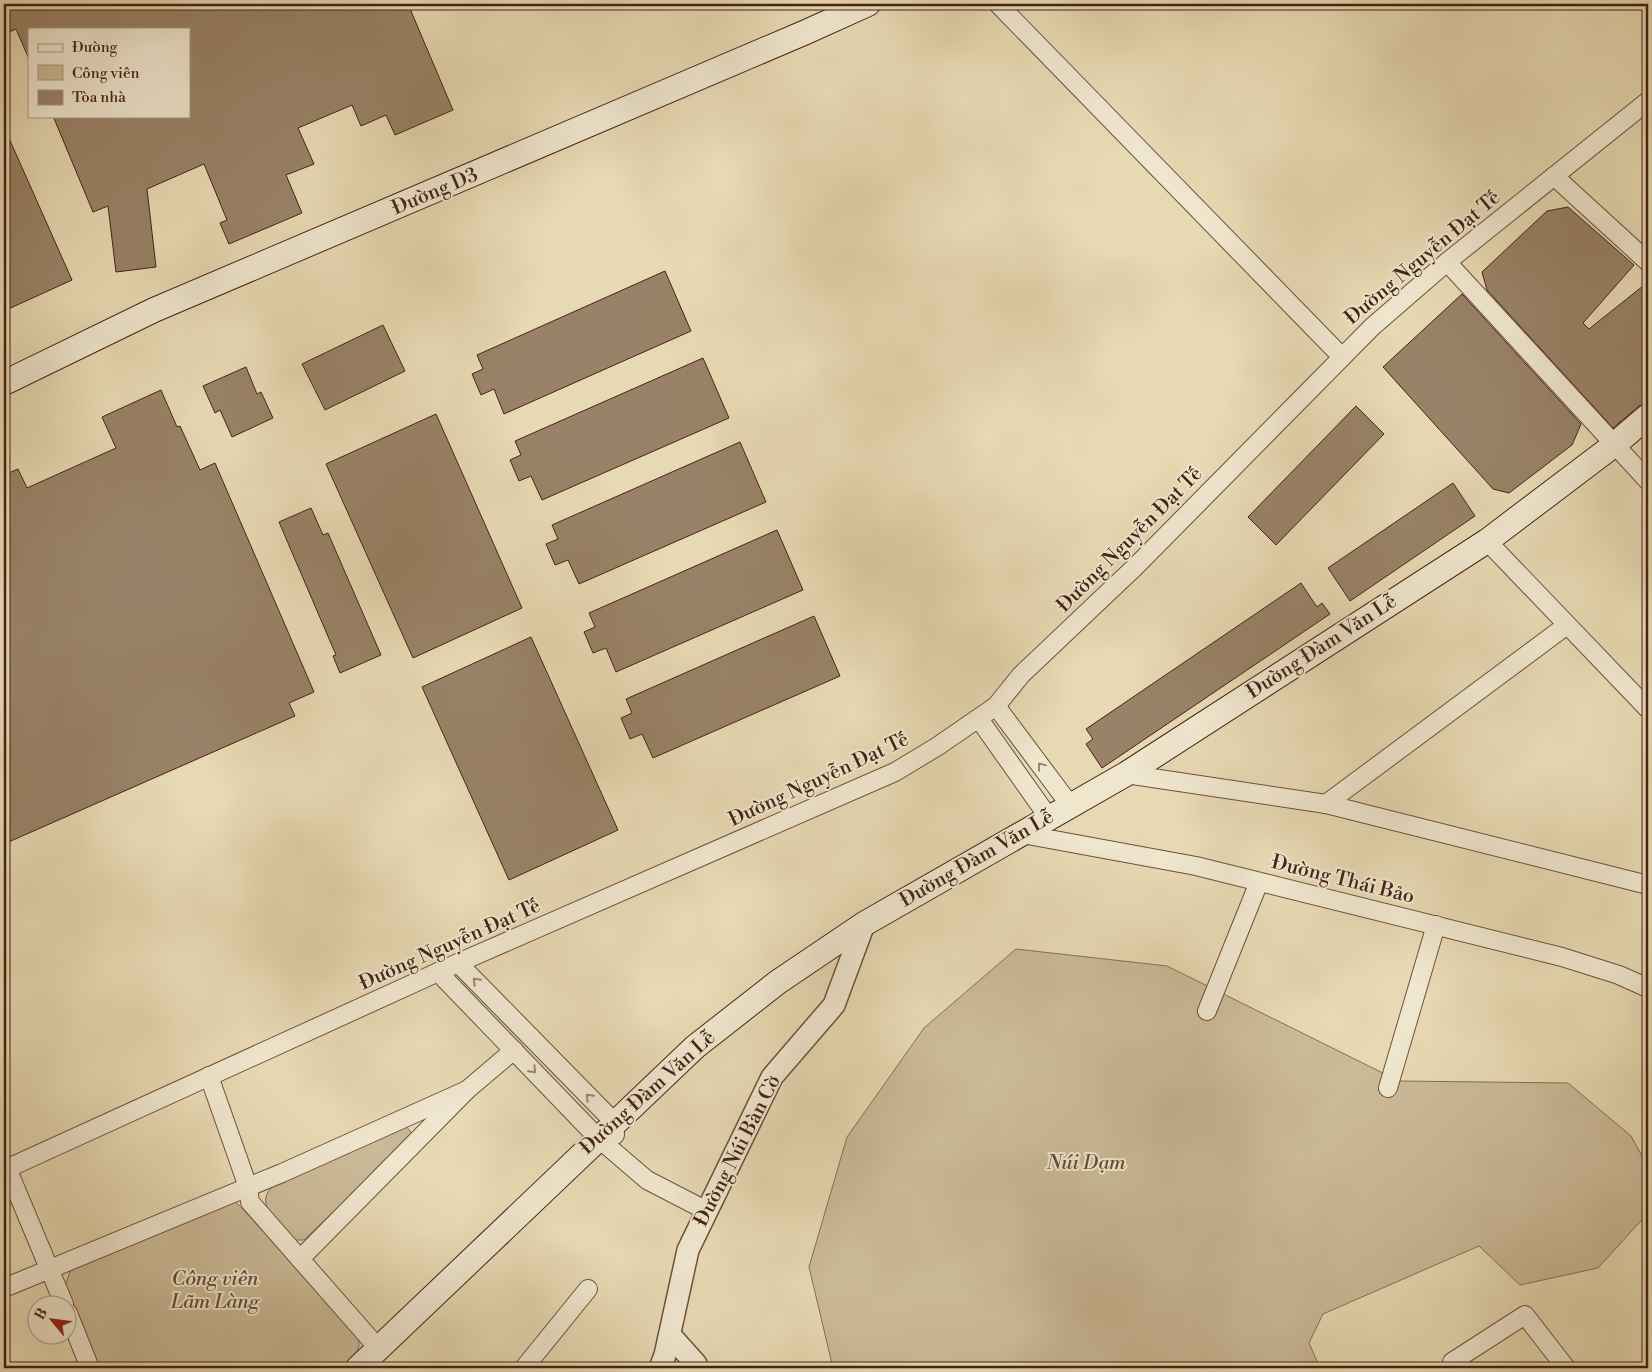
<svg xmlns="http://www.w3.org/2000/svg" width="1652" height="1372" font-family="'Libre Bodoni',serif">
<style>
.green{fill:#cbba98;stroke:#886e56}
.building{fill:#998267;stroke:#452315}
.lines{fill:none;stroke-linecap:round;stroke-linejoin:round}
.minor-casing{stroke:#6e503c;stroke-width:20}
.tertiary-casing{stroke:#6e503c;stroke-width:24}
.secondary-casing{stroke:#452315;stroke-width:26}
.minor{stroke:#efe6ce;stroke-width:18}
.tertiary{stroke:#efe6ce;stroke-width:21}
.secondary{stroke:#efe6ce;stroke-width:24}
.oneway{stroke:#9a8472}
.labels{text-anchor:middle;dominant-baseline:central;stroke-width:4;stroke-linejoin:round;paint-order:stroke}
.street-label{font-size:20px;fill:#452315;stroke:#efe6ce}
.park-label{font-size:20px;font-style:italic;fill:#664936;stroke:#efe6ce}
</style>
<rect width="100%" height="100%" fill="#e7d9b3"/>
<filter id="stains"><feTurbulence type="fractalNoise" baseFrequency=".004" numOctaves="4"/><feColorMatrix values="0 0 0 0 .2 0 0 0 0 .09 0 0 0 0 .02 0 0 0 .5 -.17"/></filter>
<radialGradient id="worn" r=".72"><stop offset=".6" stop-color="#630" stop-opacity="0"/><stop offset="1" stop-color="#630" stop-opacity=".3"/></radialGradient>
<g class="green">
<polygon points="1016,949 1167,966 1399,1081 1568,1083 1631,1136 1648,1167 1648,1213 1598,1268 1520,1285 1479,1246 1323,1314 1309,1343 1320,1368 833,1368 809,1267 847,1137 924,1028"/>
<path d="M406,1126l7,9 -109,105h-10c-15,-16 -43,-36 -19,-56z"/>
<path d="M234,1200l121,128c9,23 2,25 -14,40h-241l-35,-81 5,-16z"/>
</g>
<g class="building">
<polygon points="9,4 408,4 453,110 395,135 386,115 361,126 352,105 298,128 314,164 286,175 302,213 229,244 220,223 227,220 204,164 147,189 156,267 116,272 108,206 93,212 53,116 189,116 189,29 29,29 29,59 16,29 7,33 4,26 4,6"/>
<polygon points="4,127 72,280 4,311"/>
<polygon points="1568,207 1634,265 1583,323 1589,329 1648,282 1648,403 1639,406 1613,428 1487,290 1482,272 1547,211"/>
<polygon points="665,271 691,331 504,414 494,389 481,395 472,374 483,369 477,355"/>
<polygon points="1462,294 1581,424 1572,445 1509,493 1493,489 1383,367"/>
<polygon points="383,325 405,371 325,410 302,364"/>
<polygon points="703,358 729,418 542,500 531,476 519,481 510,460 521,455 515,441"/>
<polygon points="246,367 257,394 261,392 273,418 232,437 220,410 215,413 203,386"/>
<polygon points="161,390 177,427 180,426 200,470 215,463 314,692 289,703 295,716 4,844 4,475 18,469 27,488 116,448 102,417"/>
<polygon points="1356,406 1384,434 1276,545 1248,517"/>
<polygon points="436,414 522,608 413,658 326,464"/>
<polygon points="740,442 766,502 579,584 568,560 555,565 546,544 558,539 552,525"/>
<polygon points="1453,483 1475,516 1350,601 1328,568"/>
<polygon points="311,508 323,535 328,533 381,655 340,673 333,656 336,655 279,522"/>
<polygon points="777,530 803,590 616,672 606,648 593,653 584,632 595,627 589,613"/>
<polygon points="1301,583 1317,607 1322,603 1330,614 1102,768 1086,744 1093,739 1086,729"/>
<polygon points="814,616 840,676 653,758 642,734 630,739 621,718 632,713 626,699"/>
<polygon points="531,637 618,830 509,880 422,687"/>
</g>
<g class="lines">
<g class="minor-casing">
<g id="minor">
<polyline points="998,4 1342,357"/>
<polyline points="1554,176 1648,262"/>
<polyline points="1447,262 1648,481"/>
<polyline points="1487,541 1648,709"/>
<polyline points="996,706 1070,805"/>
<polyline points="979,719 1049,818"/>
<polyline points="1126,774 1326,804 1648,885"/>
<polyline points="1326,804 1567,625"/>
<polyline points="1022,834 1196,866 1562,957 1619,975 1648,988"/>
<polyline points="458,963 614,1122 615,1135"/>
<polyline points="438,972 598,1138 647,1180 707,1211"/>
<polyline points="1207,1011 1259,882"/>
<polyline points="209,1076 248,1187 250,1202 379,1349"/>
<polyline points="1388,1088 1436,925"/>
<polyline points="7,1168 64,1304"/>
<polyline points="4,1170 458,963 895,772 938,746 996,706 1021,675 1136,566 1372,327 1447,262 1648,101"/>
<polyline points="300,1259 467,1090 514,1050"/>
<polyline points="4,1288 282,1173 467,1090"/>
<polyline points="68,1313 90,1368"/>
<polyline points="1452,1362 1525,1315 1566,1368"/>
<polyline points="524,1368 588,1289"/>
</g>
</g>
<g class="tertiary-casing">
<g id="tertiary">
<polyline points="670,1335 696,1364 696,1368"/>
<polyline points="660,1368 665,1355 688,1250 772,1077 834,1005 864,924"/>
</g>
</g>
<g class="secondary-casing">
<g id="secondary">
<polyline points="4,383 154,310 806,32 868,4"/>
<polyline points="358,1368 695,1047 778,982 864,924 1126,774 1487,541 1614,445 1648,416"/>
</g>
</g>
<use href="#minor" class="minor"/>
<use href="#tertiary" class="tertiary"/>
<use href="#secondary" class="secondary"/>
</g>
<defs><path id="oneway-chevron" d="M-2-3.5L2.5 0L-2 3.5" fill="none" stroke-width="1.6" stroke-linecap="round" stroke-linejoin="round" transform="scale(1.25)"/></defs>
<g class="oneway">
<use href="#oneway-chevron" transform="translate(1041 766) rotate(-127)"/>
<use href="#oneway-chevron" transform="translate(476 981) rotate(-134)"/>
<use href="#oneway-chevron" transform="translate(533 1070) rotate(46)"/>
<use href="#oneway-chevron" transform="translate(589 1097) rotate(-134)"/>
</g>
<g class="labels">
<g class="street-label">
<text transform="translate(435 192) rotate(-23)">Đường D3</text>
<text transform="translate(1423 258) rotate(-40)">Đường Nguyễn Đạt Tế</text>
<text transform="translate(1130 540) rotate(-45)">Đường Nguyễn Đạt Tế</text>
<text transform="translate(1322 647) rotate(-33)">Đường Đàm Văn Lễ</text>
<text transform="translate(819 780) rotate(-25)">Đường Nguyễn Đạt Tế</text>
<text transform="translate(977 859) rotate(-30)">Đường Đàm Văn Lễ</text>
<text transform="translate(1343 880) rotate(14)">Đường Thái Bảo</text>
<text transform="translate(450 945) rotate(-24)">Đường Nguyễn Đạt Tế</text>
<text transform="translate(648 1093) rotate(-42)">Đường Đàm Văn Lễ</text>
<text transform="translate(738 1151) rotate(-63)">Đường Núi Bàn Cờ</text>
</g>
<g class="park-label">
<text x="1086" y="1163">Núi Dạm</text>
<text x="215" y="1279">Công viên<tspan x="215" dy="23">Lãm Làng</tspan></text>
</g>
</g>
<rect width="1652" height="1372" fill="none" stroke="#e7d9b3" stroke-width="20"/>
<rect x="5" y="5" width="1642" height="1362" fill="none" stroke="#452315" stroke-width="2.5"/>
<rect x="10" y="10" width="1632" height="1352" fill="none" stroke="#452315"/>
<rect x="28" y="28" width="162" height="90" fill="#efe6ce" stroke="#ab9884"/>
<rect x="38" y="44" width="25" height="8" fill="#efe6ce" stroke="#ab9884"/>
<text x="72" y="52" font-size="15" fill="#452315">Đường</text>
<rect x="38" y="65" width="25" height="15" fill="#cbba98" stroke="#ab9884"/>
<text x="72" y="78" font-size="15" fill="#452315">Công viên</text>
<rect x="38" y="90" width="25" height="15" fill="#998267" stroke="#ab9884"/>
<text x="72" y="102" font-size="15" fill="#452315">Tòa nhà</text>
<g transform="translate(52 1320) rotate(299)"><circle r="24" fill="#efe6ce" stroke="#ab9884"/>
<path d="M0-4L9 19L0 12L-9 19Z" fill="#8f2418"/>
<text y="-8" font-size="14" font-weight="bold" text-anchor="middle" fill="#452315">B</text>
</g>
<rect width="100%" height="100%" filter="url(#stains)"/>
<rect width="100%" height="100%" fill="url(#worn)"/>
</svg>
